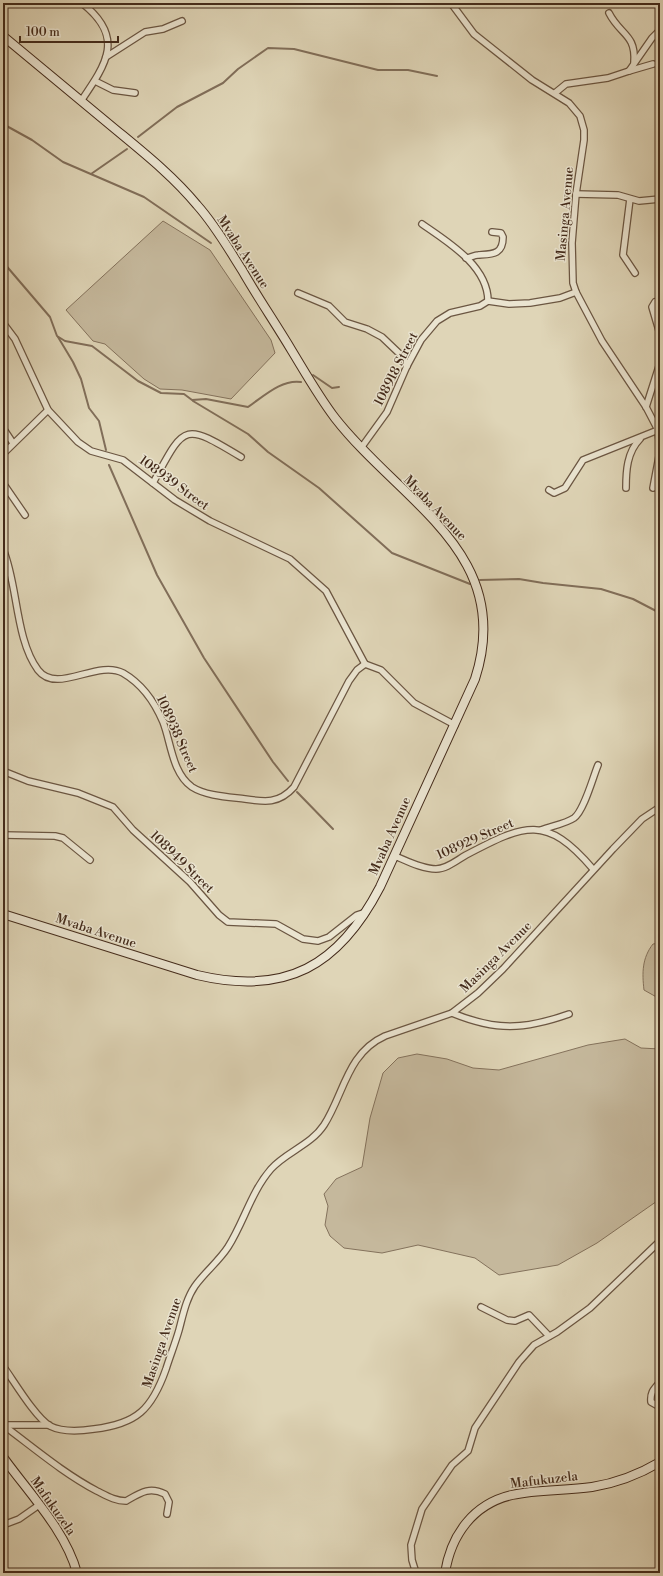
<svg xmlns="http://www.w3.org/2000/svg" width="663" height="1576" font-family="'Libre Bodoni',serif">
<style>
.green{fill:#c5b89c;stroke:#84725c}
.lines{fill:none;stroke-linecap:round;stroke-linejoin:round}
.stream{stroke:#816e59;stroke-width:2}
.street-casing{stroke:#6b5642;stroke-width:8}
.secondary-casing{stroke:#442b1b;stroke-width:10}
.street{stroke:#eae4d0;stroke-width:5.5}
.secondary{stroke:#eae4d0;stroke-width:8}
.labels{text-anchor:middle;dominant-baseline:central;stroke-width:3;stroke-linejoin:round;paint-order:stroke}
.street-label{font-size:13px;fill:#442b1b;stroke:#eae4d0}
</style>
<rect width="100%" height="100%" fill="#dfd5b7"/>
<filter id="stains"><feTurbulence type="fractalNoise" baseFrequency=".005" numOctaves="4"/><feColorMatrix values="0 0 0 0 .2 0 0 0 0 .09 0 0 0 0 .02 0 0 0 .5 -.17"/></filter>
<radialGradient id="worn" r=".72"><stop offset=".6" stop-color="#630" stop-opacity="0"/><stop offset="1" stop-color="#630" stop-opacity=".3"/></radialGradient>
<g class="green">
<polygon points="163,221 210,250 271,340 275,353 231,399 182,390 160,389 144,379 105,344 93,341 66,310"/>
<path d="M660,943v56l-16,-9c-2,-17 -2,-32 9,-46z"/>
<polygon points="625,1039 641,1048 660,1049 660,1199 597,1243 558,1265 499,1275 475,1258 427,1247 418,1245 382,1253 344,1248 330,1236 325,1225 328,1206 324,1194 336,1179 362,1167 370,1118 383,1073 398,1058 417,1054 447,1059 473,1068 499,1070 588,1045"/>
</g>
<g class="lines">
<g class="stream">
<polyline points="3,124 32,140 63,162 144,197 211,243"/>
<polyline points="138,137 177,107 223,83 238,69 268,48 294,49 378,70 408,70 437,76"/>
<polyline points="91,174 127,149"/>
<path d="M3,262l47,55 7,19 8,5 27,5 46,35 23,12 23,1 8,6 14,-1 42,8c16,-11 34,-28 53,-25"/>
<polyline points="58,337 73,362 81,379 89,408 99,421 106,450"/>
<polyline points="313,375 332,388 339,387"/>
<polyline points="193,401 248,434 268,452 319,488 392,553 470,584"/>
<polyline points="109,465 157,575 204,658 273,762 288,781"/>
<polyline points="480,580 519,579 543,583 601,589 633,599 660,613"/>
<polyline points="297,792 333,829"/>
</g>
<g class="street-casing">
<g id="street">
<polyline points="451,3 474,34 532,80 569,103 580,116 584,130 584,140 576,194 572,243 573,283 576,292 602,341 646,407 658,430 660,451 653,488"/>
<path d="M609,13c11,22 27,21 25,49"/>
<polyline points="106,57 145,32 163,29 182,21"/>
<polyline points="629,71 653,64"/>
<polyline points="95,81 113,90 135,93"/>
<polyline points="555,93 566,84 608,78 629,71 652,38 660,30"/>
<path d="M81,101c26,-38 44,-64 1,-98"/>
<polyline points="576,194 618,195 639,201 660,199"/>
<polyline points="630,199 623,255 635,273"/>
<path d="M422,224c26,18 66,42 66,77"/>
<path d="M466,258c4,0 8,-3 12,-3 14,-1 25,0 25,-18l-2,-4 -9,-1"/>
<polyline points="298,293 329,306 345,322 367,329 382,337 403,357 407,366"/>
<polyline points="655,302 652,307 660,334"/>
<polyline points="3,323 15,339 48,410 78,442 91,451 123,460 175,500 210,521 290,559 326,591 365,664"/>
<polyline points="646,407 660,363"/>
<polyline points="3,428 13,443"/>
<polyline points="361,448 387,412 407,366 421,340 437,321 450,313 480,306 488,301 509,304 530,303 560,298 576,292"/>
<polyline points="3,454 48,410"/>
<polyline points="3,483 25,515"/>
<path d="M153,483c32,-59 30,-61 88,-26"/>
<path d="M626,488c0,-17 1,-36 14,-49"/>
<polyline points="549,490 554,493 565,488 583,460 658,430"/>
<path d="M3,549c15,35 12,90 35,121 19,25 59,-11 85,3 19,11 32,30 40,49 8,20 9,51 29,65 14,9 37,10 53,12 20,3 34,5 49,-12l55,-106 8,-11 8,-6 16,6 33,33 41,22"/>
<polyline points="3,771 28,781 78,793 113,807 133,830 190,882 219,915 228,922 276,924 303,939 318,941 329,937 357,915 366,912"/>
<path d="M541,830c10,-4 24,-6 33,-12 10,-7 19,-41 24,-53"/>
<polyline points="3,835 55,836 63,838 90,860"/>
<path d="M395,856c12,5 27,13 41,13 11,0 21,-9 30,-14 59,-31 80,-41 127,14"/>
<path d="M452,1013c44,18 72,17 117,1"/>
<polyline points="481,1307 507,1320 515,1321 529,1315 549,1336"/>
<path d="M3,1366c11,15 32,51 47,60 12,6 31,5 44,3 43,-5 58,-20 72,-60 4,-13 9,-25 13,-39 4,-15 7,-31 16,-44 10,-14 24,-25 33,-39 16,-25 23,-55 43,-78 15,-17 40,-24 53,-44 20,-31 23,-72 61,-89l67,-23 26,-20 25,-24 110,-120 29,-30 18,-12"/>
<path d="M660,1382c-6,7 -10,10 -9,20l9,5"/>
<path d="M3,1425c31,23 60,48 94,66 10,5 18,10 29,10 14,-8 23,-15 39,-7l4,8 -2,12"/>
<polyline points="3,1425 49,1425"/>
<polyline points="3,1525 19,1519 39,1505"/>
<polyline points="416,1573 412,1560 411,1545 422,1509 452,1465 468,1451 475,1428 519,1362 534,1345 557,1332 590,1308 660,1241"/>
</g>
</g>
<g class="secondary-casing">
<g id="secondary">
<path d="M3,36c37,31 75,62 112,93 29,24 58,47 82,76 18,20 31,43 45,65 16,28 34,54 50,81 14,23 27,46 43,67 65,84 181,135 140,261l-95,208c-41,79 -94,109 -183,88l-194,-61"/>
<path d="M3,1457c25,35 63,74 74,116"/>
<path d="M445,1573c6,-38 28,-69 67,-78 26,-6 53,-4 80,-8 25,-4 46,-12 68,-25"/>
</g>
</g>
<use href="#street" class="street"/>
<use href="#secondary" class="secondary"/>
</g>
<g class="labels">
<g class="street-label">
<text transform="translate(565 214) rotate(-85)">Masinga Avenue</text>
<text transform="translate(243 252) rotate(57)">Mvaba Avenue</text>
<text transform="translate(396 369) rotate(-63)">108918 Street</text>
<text transform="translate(174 483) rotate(36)">108939 Street</text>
<text transform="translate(435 508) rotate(46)">Mvaba Avenue</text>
<text transform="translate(177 734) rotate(66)">108938 Street</text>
<text transform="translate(390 836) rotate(-66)">Mvaba Avenue</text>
<text transform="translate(475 839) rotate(-24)">108929 Street</text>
<text transform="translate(182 862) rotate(44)">108949 Street</text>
<text transform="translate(96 931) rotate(18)">Mvaba Avenue</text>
<text transform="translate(496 957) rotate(-45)">Masinga Avenue</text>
<text transform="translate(162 1343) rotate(-71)">Masinga Avenue</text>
<text transform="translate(544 1480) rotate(-7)">Mafukuzela</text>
<text transform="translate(53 1506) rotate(55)">Mafukuzela</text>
</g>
</g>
<rect width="663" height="1576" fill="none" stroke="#dfd5b7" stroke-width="16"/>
<rect x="4" y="4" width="655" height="1568" fill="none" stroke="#442b1b" stroke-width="2"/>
<rect x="8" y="8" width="647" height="1560" fill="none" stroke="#442b1b"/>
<path d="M20 36v6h98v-6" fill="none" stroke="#442b1b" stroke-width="2"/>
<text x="26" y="36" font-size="12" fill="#442b1b" stroke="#eae4d0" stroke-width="3" paint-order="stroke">100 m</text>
<rect width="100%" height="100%" filter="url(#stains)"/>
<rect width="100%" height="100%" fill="url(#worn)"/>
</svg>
